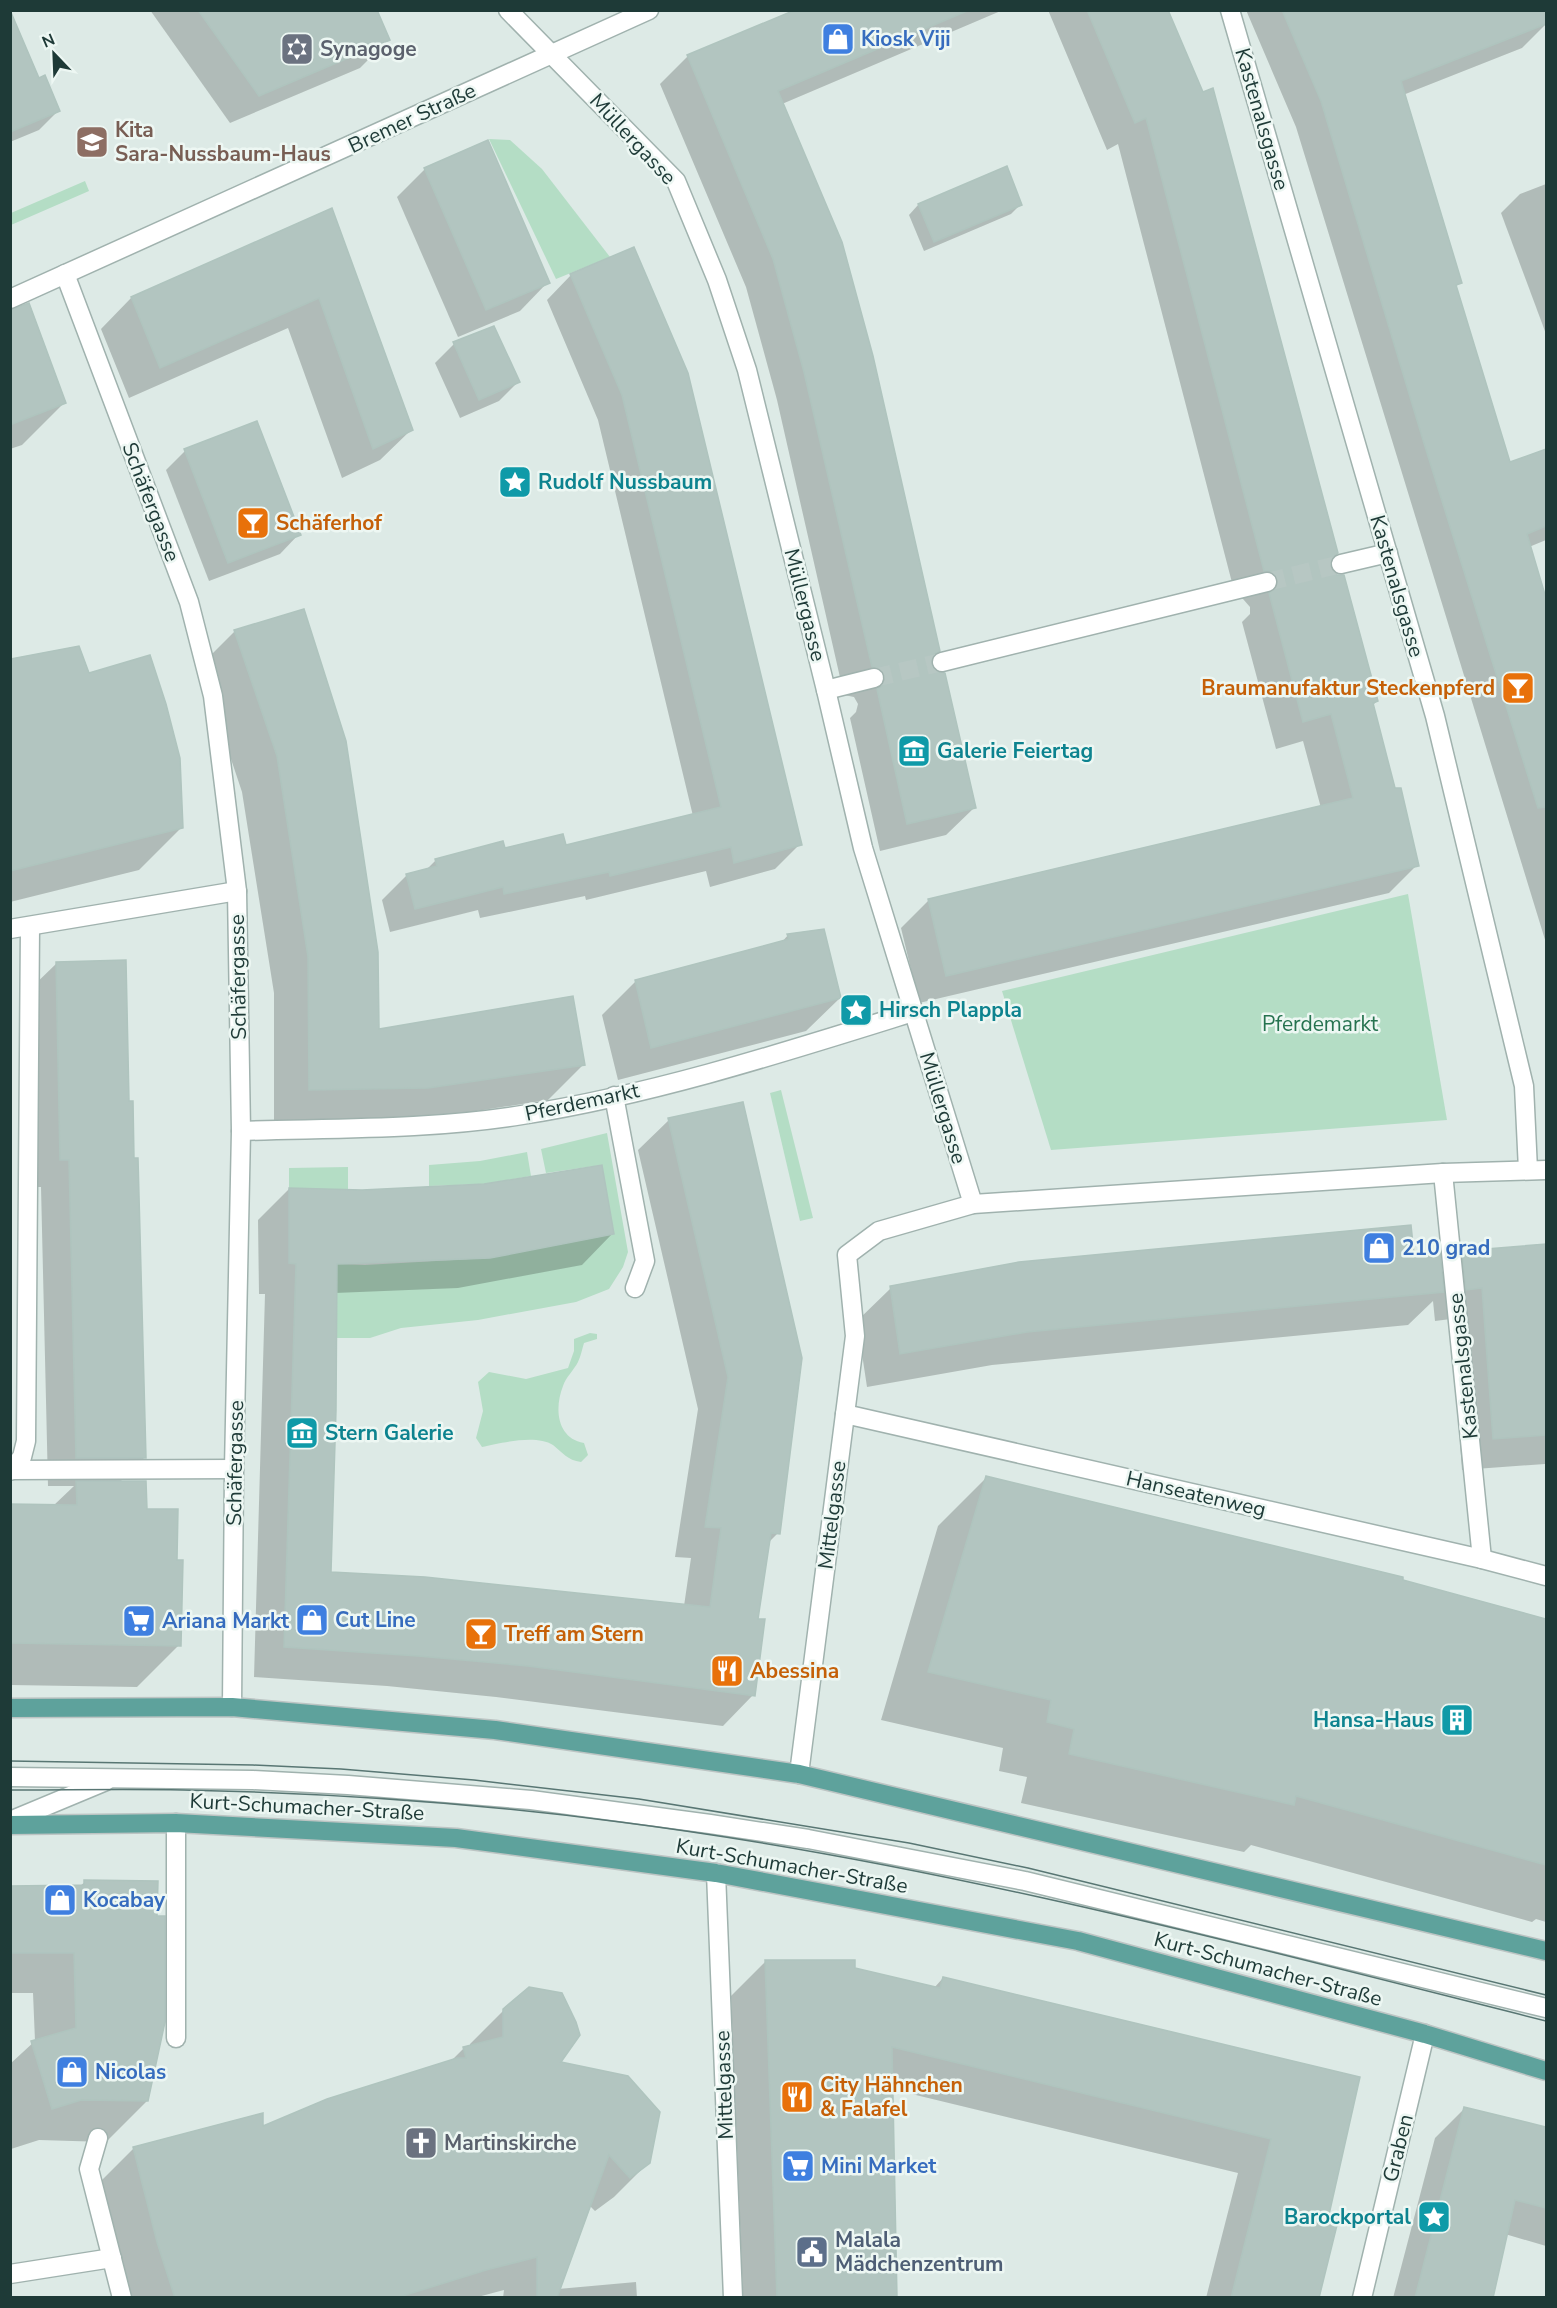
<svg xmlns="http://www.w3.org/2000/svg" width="1557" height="2308" font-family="'Nunito Sans',sans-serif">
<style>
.green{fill:#b4ddc5}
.shadow{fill:#0003}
.building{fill:#b2c5c0;stroke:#afc4be;stroke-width:1.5}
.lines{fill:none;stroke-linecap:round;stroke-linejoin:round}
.minor-tunnel{stroke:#b7c7c3;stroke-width:18;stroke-dasharray:18 9;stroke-linecap:butt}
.minor-casing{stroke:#a0b2ae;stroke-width:21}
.major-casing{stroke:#bcc4c3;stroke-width:21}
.minor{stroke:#fff;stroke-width:18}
.major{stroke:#5ea29c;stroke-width:18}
.tram{stroke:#587673;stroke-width:1.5}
.labels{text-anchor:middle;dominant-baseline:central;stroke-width:5;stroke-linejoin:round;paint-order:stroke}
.shop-label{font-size:21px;font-weight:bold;fill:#366cbe;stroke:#edf7f3;text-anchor:start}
.worship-label{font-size:21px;font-weight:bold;fill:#5b616d;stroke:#edf7f3;text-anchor:start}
.street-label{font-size:21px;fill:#1e3a37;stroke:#edf7f3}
.education-label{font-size:21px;font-weight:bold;fill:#785e54;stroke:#edf7f3;text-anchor:start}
.culture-label{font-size:21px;font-weight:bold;fill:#0d838f;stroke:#edf7f3;text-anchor:start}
.food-label{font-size:21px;font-weight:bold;fill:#c56008;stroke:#edf7f3;text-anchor:start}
.park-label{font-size:21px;fill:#267350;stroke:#edf7f3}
.service-label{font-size:21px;font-weight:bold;fill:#4e5e75;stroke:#edf7f3;text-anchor:start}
</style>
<rect width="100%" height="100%" fill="#ddeae6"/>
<g class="green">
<polygon points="489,139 510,140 542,169 610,257 556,279"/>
<polygon points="85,181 89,191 11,225 11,213"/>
<polygon points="1408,894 1447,1120 1051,1150 1002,991"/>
<polygon points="781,1090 813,1218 800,1221 770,1093"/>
<polygon points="607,1133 628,1252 623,1267 609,1289 576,1302 478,1320 401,1328 370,1338 336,1338 337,1264 365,1265 490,1258 614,1234 602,1165 546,1173 541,1149"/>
<polygon points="527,1152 531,1176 484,1184 429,1186 429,1165 480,1161"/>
<polygon points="348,1167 348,1190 289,1188 289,1168"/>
<path d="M590,1333l7,1v5l-13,4c-2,6 -3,13 -6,19 -4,8 -12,15 -15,24 -9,23 -6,52 21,57l4,12 -7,7c-14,-2 -18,-9 -28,-17 -17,-11 -53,-2 -71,2l-6,-9 7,-27 -5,-29 11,-10 37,7 42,-11 6,-17v-12z"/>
</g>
<g class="shadow">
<polygon points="150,10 376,10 388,40 360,68 230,123"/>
<polygon points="795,10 1003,10 782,104 938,650 931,657 929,664 974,808 946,835 880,851 850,718 856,712 858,704 854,697 844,695 777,400 746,287 660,84 688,56"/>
<polygon points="1048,10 1167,10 1329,560 1329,568 1377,701 1372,706 1417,865 1389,893 919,1003 901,928 929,900 1321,808 1303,741 1276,749 1242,622 1250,614 1250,607 1243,599 1236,598 1118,144 1107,150"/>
<polygon points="1246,10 1543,10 1546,20 1546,24 1522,48 1403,95 1460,283 1455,287 1509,464 1546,450 1546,540 1529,547 1546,603 1546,943 1296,127"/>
<polygon points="10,14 38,80 58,111 39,130 10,142"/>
<polygon points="1006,168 1021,204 1011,214 924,251 909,215 918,205"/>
<polygon points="425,169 548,282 520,311 458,337 397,197"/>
<polygon points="1546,184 1546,334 1501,213 1520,194"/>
<polygon points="331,210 411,430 380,460 342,478 288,328 129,398 101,329 131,298"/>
<polygon points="571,275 687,373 800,844 775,869 710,887 706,871 586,900 585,896 480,918 478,910 390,932 382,900 407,875 426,870 436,860 504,850 564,847 693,816 598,420 547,300"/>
<polygon points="10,343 65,402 22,445 10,449"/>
<polygon points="454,344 518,382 499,401 460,418 435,363"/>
<polygon points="185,451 299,534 280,554 209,581 166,470"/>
<polygon points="235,631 378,1031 583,1065 548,1100 425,1119 274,1125 274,993 242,792 200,666"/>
<polygon points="10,660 88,675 181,828 139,870 10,902"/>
<polygon points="788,935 840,998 806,1031 618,1080 602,1015 636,981 782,942"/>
<polygon points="57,963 127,1102 144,1458 120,1482 146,1511 176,1561 179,1645 137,1687 10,1685 10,1506 53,1506 74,1486 48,1486 41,1187 33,1187 28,991"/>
<polygon points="669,1120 778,1533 768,1543 756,1620 753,1695 723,1726 496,1697 387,1686 254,1677 265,1294 259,1294 258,1220 289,1189 612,1234 582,1265 458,1288 335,1293 330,1573 684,1606 691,1558 675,1557 698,1409 638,1150"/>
<polygon points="1546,1246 1545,1464 1462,1470 1451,1319 1435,1321 1433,1301 1408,1325 992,1365 867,1387 857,1321 891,1288 1412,1256 1440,1274 1463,1252"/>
<polygon points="986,1478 1401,1581 1546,1621 1546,1922 1536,1919 1532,1922 1251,1845 1244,1852 1021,1803 1027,1777 999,1771 1003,1748 881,1720 938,1526"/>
<polygon points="85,1882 147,2101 106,2142 39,2140 11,2149 10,2064 35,2041 33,1993 10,1993 10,1887 80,1886"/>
<polygon points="765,1962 853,1969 934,1988 943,1978 1358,2078 1326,2220 1317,2298 1206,2298 1238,2173 891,2089 896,2298 743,2298 731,1996"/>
<polygon points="504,2010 559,2063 649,2162 614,2197 595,2211 589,2205 558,2289 636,2282 637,2298 503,2298 504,2290 474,2298 130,2298 100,2182 134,2148 262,2128 450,2062 464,2048 470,2047 470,2044"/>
<polygon points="1465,2108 1546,2129 1546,2246 1505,2234 1491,2298 1393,2298 1435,2138"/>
</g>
<g class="building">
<polygon points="10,10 39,78 45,75 60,111 10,132"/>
<polygon points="198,10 377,10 390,40 259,96"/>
<polygon points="795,10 967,11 778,91 842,242 873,356 940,651 934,654 931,664 934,670 945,673 976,808 907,824 877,689 882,686 885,676 882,670 872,667 804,372 773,259 687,55"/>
<polygon points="1087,10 1168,10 1203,92 1213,88 1338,553 1330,560 1330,567 1337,575 1344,575 1378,701 1373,703 1395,788 1401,788 1419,866 946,976 928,899 1353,798 1331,714 1303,722 1269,593 1278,586 1278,579 1271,571 1264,571 1146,118 1135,123"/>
<polygon points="1282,10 1546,10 1546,24 1401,81 1462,283 1456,285 1510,462 1546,449 1546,526 1527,534 1546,598 1546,807 1538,808 1423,440 1321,101"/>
<polygon points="488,140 550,283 486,310 424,168"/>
<polygon points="1007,166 1022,205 934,242 918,204"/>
<polygon points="332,208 413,430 373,449 319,298 160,368 131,297"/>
<polygon points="634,247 688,373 802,845 734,863 731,847 610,876 609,872 504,894 503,887 415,909 406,874 437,866 435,859 503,841 505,848 563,834 566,845 721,807 622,395 570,274"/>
<polygon points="29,303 66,403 10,425 10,310"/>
<polygon points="494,326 520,382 479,400 453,342"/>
<polygon points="257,421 301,535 228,563 184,449"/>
<polygon points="304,609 346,741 378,952 379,1029 573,996 585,1065 428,1088 309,1090 308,957 277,756 234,630"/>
<polygon points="79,646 89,673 150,655 166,704 180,758 183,828 10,871 10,659"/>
<polygon points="824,929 841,998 651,1048 635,980 789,939 787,934"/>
<polygon points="126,960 129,1101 133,1101 134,1158 138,1158 146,1458 76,1458 69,1160 60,1160 56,962"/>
<polygon points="743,1102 802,1358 780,1534 771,1533 758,1619 765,1619 755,1696 528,1666 418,1656 284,1647 296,1264 289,1263 289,1188 362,1190 484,1184 602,1165 614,1234 490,1258 337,1264 336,1410 331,1572 425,1577 710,1607 721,1528 705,1527 728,1377 668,1118"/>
<polygon points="1411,1225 1414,1254 1440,1252 1444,1292 1027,1332 900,1354 890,1286 1019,1262"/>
<polygon points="1546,1244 1546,1435 1493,1439 1482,1288 1466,1290 1462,1251"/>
<polygon points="986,1476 1403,1577 1403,1580 1546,1619 1546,1865 1296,1796 1294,1805 1069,1754 1074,1729 1047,1722 1051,1700 928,1672"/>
<polygon points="76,1481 146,1481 147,1509 178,1509 177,1560 183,1560 181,1646 10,1643 10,1504 77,1505"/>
<polygon points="84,1880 158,1881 157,1916 165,1916 165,2022 148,2101 81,2100 52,2109 31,2041 76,2028 74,1953 10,1953 10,1886 84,1885"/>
<polygon points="765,1960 855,1960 855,1968 940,1988 943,1977 1360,2077 1328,2219 1338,2221 1319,2298 1231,2298 1271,2139 892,2047 897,2298 777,2298"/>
<polygon points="529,1987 562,1993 576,2022 580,2035 561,2062 628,2076 660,2112 650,2163 630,2178 609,2155 557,2298 537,2298 537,2257 486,2270 396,2298 175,2298 157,2242 133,2147 263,2113 263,2126 327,2099 457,2058 466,2058 463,2047 503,2037 503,2009"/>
<polygon points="1464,2107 1546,2127 1546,2208 1515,2200 1493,2298 1415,2298"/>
</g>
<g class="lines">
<g class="minor-tunnel">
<polyline points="1267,582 1341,564"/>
<polyline points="874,678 942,662"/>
</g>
<g class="minor-casing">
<g id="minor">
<polyline points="508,10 676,181 717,280 747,370 826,690 863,848 973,1204"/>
<polyline points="1230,10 1435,716 1524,1086 1528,1170"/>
<polyline points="65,274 189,602 213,696 237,891 241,1131 234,1469 232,1707"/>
<polyline points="10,299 649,10"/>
<polyline points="1341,564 1388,553"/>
<polyline points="942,662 1267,582"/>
<polyline points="826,690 874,678"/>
<polyline points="10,929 237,891"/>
<polyline points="614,1096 645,1261 635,1288"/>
<path d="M241,1131c94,-3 188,-1 281,-16 133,-21 263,-63 391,-103"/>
<polyline points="1443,1173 1482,1559"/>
<polyline points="845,1414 1482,1559 1546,1576"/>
<polyline points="11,1470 234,1469"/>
<polyline points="10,1471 22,1457 26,1441 30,927"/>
<polyline points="799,1774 855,1336 847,1255 879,1231 973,1204 1443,1173 1546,1170"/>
<polyline points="10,1777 253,1780 348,1785 531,1800 710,1824 808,1839 1025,1881 1546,2008"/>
<polyline points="10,1821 106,1781"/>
<polyline points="716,1873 733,2298"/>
<polyline points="176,2038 176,1823"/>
<polyline points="98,2138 89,2169 122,2298"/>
<polyline points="10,2274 112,2258"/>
<polyline points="1362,2298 1425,2034"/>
</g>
</g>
<g class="major-casing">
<g id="major">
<polyline points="10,1708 232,1707 495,1730 799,1774 1546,1951"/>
<polyline points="10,1825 176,1823 456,1838 716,1873 1078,1941 1425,2034 1546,2071"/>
</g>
</g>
<use href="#minor" class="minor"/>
<use href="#major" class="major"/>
<g class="tram">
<polyline points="10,1761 253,1765 341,1769 474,1780 639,1799 909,1843 1028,1868 1546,1995"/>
<path d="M10,1790c58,0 115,-1 173,0 146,3 292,13 437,32 314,40 620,122 926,199"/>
</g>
</g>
<defs>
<g id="shop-square" transform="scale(1.725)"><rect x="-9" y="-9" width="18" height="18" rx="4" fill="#3f7fe0" stroke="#edf7f3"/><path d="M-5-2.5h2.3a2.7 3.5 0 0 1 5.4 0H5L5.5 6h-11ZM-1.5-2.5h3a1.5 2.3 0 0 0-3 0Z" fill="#fff"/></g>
<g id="synagogue-square" transform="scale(1.725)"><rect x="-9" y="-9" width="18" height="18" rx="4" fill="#6b7280" stroke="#edf7f3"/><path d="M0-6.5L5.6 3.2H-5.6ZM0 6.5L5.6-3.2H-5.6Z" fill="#fff"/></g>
<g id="school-square" transform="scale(1.725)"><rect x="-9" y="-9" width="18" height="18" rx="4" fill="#8d6e63" stroke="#edf7f3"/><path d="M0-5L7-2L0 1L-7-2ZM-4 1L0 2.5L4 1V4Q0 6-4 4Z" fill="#fff"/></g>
<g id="sight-square" transform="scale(1.725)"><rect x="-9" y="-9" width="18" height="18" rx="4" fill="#0f9aa8" stroke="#edf7f3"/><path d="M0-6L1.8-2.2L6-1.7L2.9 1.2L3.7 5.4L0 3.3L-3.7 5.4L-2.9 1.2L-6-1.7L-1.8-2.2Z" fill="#fff"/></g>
<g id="bar-square" transform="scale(1.725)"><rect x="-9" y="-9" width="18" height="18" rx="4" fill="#e8710a" stroke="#edf7f3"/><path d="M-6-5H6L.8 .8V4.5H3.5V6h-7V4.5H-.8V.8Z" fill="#fff"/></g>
<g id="museum-square" transform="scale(1.725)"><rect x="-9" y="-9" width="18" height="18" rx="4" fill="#0f9aa8" stroke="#edf7f3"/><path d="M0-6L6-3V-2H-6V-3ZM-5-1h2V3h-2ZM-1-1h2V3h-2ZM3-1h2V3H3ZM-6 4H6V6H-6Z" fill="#fff"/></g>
<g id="supermarket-square" transform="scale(1.725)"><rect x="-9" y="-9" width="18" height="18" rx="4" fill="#3f7fe0" stroke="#edf7f3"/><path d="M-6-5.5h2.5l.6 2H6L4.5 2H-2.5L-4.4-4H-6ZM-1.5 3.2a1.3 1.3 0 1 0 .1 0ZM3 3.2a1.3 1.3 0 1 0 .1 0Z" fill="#fff"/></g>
<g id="restaurant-square" transform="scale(1.725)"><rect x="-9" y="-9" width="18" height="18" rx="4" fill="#e8710a" stroke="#edf7f3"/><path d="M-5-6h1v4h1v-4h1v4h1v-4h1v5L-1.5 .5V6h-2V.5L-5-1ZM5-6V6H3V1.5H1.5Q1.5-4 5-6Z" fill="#fff"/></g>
<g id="building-square" transform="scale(1.725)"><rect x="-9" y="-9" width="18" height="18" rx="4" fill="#0f9aa8" stroke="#edf7f3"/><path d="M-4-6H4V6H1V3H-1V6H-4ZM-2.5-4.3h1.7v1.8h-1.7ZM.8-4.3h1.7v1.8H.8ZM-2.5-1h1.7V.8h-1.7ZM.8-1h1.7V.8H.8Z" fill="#fff"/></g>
<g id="church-square" transform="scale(1.725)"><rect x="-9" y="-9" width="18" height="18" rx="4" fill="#6b7280" stroke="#edf7f3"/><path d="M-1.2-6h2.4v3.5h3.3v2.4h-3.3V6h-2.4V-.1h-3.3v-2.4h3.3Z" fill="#fff"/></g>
<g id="civic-square" transform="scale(1.725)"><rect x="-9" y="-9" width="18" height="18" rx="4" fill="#5c6f8a" stroke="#edf7f3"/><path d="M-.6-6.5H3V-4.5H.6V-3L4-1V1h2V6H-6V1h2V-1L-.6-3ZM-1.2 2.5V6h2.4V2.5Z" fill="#fff"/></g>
</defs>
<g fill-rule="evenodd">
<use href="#shop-square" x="838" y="39"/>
<use href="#synagogue-square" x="297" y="49"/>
<use href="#school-square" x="92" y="142"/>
<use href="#sight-square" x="515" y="482"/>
<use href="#bar-square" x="253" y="523"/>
<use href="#bar-square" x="1518" y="688"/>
<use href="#museum-square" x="914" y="751"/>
<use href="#sight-square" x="856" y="1010"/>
<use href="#shop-square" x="1379" y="1248"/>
<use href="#museum-square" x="302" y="1433"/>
<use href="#shop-square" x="312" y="1620"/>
<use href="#supermarket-square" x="139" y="1621"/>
<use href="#bar-square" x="481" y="1634"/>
<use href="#restaurant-square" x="727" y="1671"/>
<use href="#building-square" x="1457" y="1720"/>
<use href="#shop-square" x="60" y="1900"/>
<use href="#shop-square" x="72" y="2072"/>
<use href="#restaurant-square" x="797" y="2097"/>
<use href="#church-square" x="421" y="2143"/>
<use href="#supermarket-square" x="798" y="2166"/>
<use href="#sight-square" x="1434" y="2217"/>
<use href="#civic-square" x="812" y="2252"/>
</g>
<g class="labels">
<g class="shop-label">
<text x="861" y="39">Kiosk Viji</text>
<text x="1402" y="1248">210 grad</text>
<text x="335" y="1620">Cut Line</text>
<text x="162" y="1621">Ariana Markt</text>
<text x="83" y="1900">Kocabay</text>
<text x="95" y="2072">Nicolas</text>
<text x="821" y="2166">Mini Market</text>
</g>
<g class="worship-label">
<text x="320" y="49">Synagoge</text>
<text x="444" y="2143">Martinskirche</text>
</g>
<g class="street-label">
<text transform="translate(412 118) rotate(-25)">Bremer Straße</text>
<text transform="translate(1262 119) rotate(74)">Kastenalsgasse</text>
<text transform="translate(633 139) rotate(47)">Müllergasse</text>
<text transform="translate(151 502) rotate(69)">Schäfergasse</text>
<text transform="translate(1397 586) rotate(74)">Kastenalsgasse</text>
<text transform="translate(805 605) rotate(76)">Müllergasse</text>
<text transform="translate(238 977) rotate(-91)">Schäfergasse</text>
<text transform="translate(582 1102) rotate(-12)">Pferdemarkt</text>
<text transform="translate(943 1108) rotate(73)">Müllergasse</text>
<text transform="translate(1463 1366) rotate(-96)">Kastenalsgasse</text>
<text transform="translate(235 1463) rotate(-89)">Schäfergasse</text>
<text transform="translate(1196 1494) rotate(13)">Hanseatenweg</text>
<text transform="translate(832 1515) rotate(-83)">Mittelgasse</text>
<text transform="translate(307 1807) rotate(3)">Kurt-Schumacher-Straße</text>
<text transform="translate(792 1866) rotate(10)">Kurt-Schumacher-Straße</text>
<text transform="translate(1268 1969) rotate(15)">Kurt-Schumacher-Straße</text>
<text transform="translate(724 2085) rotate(-92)">Mittelgasse</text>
<text transform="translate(1398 2148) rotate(-76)">Graben</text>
</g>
<g class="education-label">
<text x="115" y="130">Kita<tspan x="115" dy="24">Sara-Nussbaum-Haus</tspan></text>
</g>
<g class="culture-label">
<text x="538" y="482">Rudolf Nussbaum</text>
<text x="937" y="751">Galerie Feiertag</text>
<text x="879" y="1010">Hirsch Plappla</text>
<text x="325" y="1433">Stern Galerie</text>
<text x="1434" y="1720" text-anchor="end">Hansa-Haus</text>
<text x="1411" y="2217" text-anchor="end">Barockportal</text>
</g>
<g class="food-label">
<text x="276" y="523">Schäferhof</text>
<text x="1495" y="688" text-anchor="end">Braumanufaktur Steckenpferd</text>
<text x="504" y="1634">Treff am Stern</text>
<text x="750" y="1671">Abessina</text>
<text x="820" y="2085">City Hähnchen<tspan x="820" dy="24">&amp; Falafel</tspan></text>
</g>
<g class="park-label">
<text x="1320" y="1024">Pferdemarkt</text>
</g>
<g class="service-label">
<text x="835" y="2240">Malala<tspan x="835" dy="24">Mädchenzentrum</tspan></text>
</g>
</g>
<rect width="1557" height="2308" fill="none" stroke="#1e3a37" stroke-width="24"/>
<g transform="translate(54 54) rotate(337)" stroke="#edf7f3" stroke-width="4.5" paint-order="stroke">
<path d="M0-4.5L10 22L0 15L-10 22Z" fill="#1e3a37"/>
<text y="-9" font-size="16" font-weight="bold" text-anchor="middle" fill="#1e3a37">N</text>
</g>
</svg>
